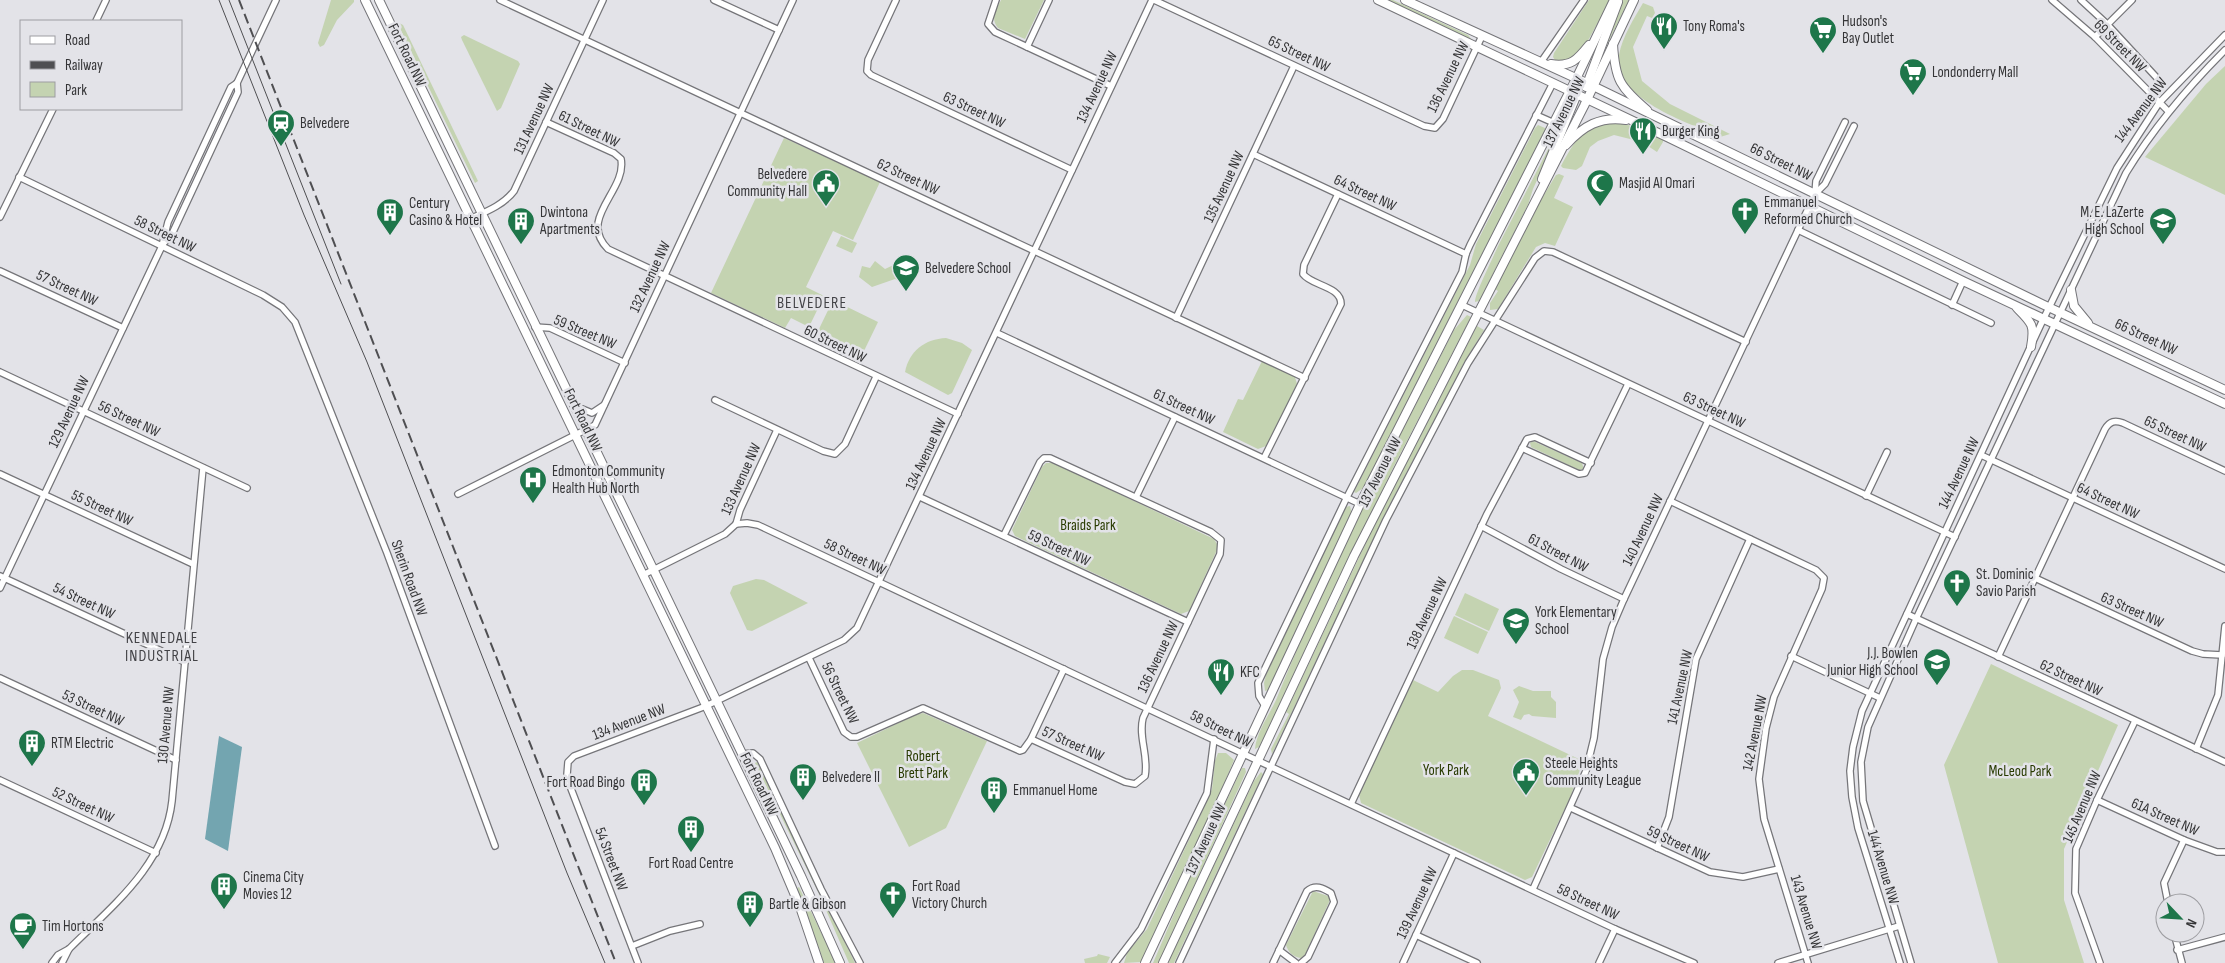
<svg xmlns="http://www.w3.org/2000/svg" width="2225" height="963" font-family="'Sofia Sans Condensed',sans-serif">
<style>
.green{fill:#c4d3b1}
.water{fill:#73a5b0}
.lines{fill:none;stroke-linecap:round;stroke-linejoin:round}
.minor-casing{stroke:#757579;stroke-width:8}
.major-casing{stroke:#757579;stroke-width:10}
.minor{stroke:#fff;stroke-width:5.5}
.major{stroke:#fff;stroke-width:8}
.tram{stroke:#4f4f52;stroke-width:1}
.rail{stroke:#4f4f52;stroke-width:2;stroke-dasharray:10 5;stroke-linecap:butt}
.labels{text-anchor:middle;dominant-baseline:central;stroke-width:5;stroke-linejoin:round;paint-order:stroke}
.poi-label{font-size:15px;fill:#353537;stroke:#e3e3e8;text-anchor:start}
.street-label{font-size:15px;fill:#353537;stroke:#e3e3e8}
.park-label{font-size:15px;fill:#283a00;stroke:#e3e3e8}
.neighbourhood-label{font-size:16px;letter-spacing:1px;fill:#424246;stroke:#e3e3e8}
</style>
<rect width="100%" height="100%" fill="#e3e3e8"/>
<g class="green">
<polygon points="331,0 354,0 354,2 337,20 324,45 320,47 318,43"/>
<path d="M1001,0h43l-19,39 -27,-11c-8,-10 -2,-18 3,-28z"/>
<polygon points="1386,0 1393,0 1468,35 1472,40"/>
<polygon points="1589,0 1610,0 1583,50 1576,58 1557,63 1553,57 1554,53"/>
<polygon points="1623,0 1629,0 1592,75"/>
<path d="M1643,3l10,4 2,6 -3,5 -5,-2 -14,31 9,34 28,23 60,30 -10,3c-32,-15 -108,-38 -101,-82 3,-18 16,-38 24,-52z"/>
<polygon points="397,22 403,25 478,181 475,183"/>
<polygon points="464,35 518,61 520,64 501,108 497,111 462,40 461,37"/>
<polygon points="2225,66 2225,195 2145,157 2206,84"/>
<path d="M1572,103l-39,86 -5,16 -49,96 -4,1c0,-9 18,-44 23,-56z"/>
<path d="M1611,122l22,4 30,13v3l-6,10 -15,-10 -28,-7 -16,6 -8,6 -8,19 -6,4 -13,-2 -2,-2c14,-26 20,-37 50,-44z"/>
<polygon points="1538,125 1545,128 1546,132 1366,486 1356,493 1354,492 1470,265 1476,244 1535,128"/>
<polygon points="784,138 880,182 853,240 833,231 806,287 824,296 809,327 791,318 785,328 711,293"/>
<polygon points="1559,174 1564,176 1554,198 1573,207 1555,246 1545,243 1536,247 1498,309 1490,310 1490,303 1498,291 1495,289 1536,208 1556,175"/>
<polygon points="841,236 857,243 852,253 836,246"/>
<polygon points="875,261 885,269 900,262 910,268 909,278 903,283 895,279 872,287 859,277 862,266 870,268"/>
<polygon points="833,300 878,322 863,353 818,331"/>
<path d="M1467,315l4,2 -77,149 -126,264 -9,17 -4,2c1,-16 14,-34 21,-49 51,-127 116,-249 178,-370z"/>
<polygon points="1477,326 1484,330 1465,361 1390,504 1272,754 1271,749 1289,714 1286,712 1381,511"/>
<path d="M946,338l16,5 10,7 -20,43 -4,2 -43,-23c4,-21 20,-33 41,-34z"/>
<polygon points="1262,361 1295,377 1297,384 1266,446 1258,449 1223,432 1238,399 1243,400"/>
<polygon points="1533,441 1582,463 1584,469 1579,470 1531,447 1530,443"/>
<polygon points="1046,463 1054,463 1214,539 1217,544 1217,550 1189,611 1181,614 1015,536 1012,530 1042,467"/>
<polygon points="1350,506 1352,514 1269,690 1265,691 1264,683 1266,675 1345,507"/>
<polygon points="756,579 764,580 808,603 752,631 747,630 730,593 733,586"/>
<polygon points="1465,593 1499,609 1489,631 1455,615"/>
<polygon points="1454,616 1488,632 1478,654 1444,638"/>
<polygon points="1991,664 2118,725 2064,849 2064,900 2084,963 1998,963 1944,765"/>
<polygon points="1462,670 1473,670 1499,680 1501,688 1488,716 1583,761 1570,798 1532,877 1525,880 1361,803 1359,795 1413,680 1438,692 1453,676"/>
<polygon points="1519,686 1533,691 1551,691 1551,697 1556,702 1556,718 1532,716 1529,714 1524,715 1521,720 1513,717 1519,702 1513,690"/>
<polygon points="923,713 987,741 946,828 909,847 857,743 915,715"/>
<polygon points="1218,753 1226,753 1234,760 1221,791 1141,962 1124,963 1127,953 1147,929 1204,808 1212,789 1215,761"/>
<polygon points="757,762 855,963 849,963 819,894 755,763"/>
<polygon points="1242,768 1245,768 1246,772 1159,963 1153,963 1186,886"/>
<polygon points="1261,772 1263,774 1174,963 1169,963 1170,958 1254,781"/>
<polygon points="799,887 836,963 824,963 797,888"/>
<path d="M1313,891l15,5 2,4 -25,55 -4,3c-8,-1 -13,-6 -15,-13z"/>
<polygon points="1098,954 1110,957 1107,963 1085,963 1084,959 1097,956"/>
</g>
<polygon class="water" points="219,736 242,747 228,851 205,839"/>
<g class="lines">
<g class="minor-casing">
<g id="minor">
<polyline points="500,0 1305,378"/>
<polyline points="714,0 779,30"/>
<polyline points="896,0 868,60 867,71 871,75 1072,170"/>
<polyline points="996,0 988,24 995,32 1111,86"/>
<polyline points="1154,0 1424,126 1435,128 1443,119 1482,36"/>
<polyline points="2052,0 2095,37 2168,111"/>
<polyline points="2081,0 2107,24 2157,78"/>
<polyline points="96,21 106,0"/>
<polyline points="2095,37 2132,0"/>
<polyline points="1027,47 1049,0"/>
<polyline points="1541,62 1584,0"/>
<polyline points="1536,115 1554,123"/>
<path d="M546,122l68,31 7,6c6,32 -44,59 -13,90l350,165"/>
<polyline points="1253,154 1466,254"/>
<polyline points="19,177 263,295 282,307 295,322 387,553 495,846"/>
<polyline points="1815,194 1816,181 1845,122"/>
<polyline points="0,217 53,109"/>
<path d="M461,223c18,-9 40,-15 53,-32l89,-191"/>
<polyline points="1798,230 1991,323"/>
<polyline points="163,244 172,234 238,92 237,83"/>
<polyline points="0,271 123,328"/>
<polyline points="1462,305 1955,537"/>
<polyline points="1952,305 1963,281"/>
<polyline points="1176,318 1294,66"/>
<polyline points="535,327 550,328 625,363"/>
<polyline points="997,333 1360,504"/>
<polyline points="0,372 247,488"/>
<polyline points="715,400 823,451 835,454 845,444 876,377"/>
<polyline points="575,406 592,413 604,405"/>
<polyline points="1522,448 1579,474 1585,473 1628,384"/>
<polyline points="1981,455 2225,569"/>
<path d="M1264,458l77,-154c0,-18 -29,-18 -38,-30l1,-9 34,-71"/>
<polyline points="0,474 193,564"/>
<polyline points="458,494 595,425 793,0"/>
<polyline points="1866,496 1887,452"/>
<polyline points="920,497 1188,622"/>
<polyline points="1136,497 1175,417"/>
<polyline points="1670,501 1816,570 1824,578 1822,589 1774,697 1766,728 1759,779 1764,819 1808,963"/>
<polyline points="736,524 747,523 758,525 1615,929 1694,963"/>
<polyline points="1481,526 1561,569 1624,599"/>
<path d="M1004,535l36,-73 4,-4h6l161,74 10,8 -1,14 -77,164c-5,19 6,38 2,58l-10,8 -10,-2 -94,-43"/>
<polyline points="643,575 725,534 736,524 740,510 777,430"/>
<polyline points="0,576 185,662"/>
<polyline points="2035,578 2192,651 2203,654 2222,655"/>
<polyline points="0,588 162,246 168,222 231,87 237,83 276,0"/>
<polyline points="1907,614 2225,762"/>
<polyline points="1791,656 1880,698"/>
<path d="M1998,657l107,-228c5,-8 10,-9 18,-6l102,48"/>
<polyline points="809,658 844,732 851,737 857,737 923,708 1020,751 1023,750 1031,739 1064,669"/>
<polyline points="0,678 176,760"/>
<polyline points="1265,706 1259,696 1258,683 1347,497 1462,272 1466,254 1470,245 1553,83"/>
<polyline points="2196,749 2218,695 2225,626"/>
<polyline points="742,754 753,753 760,759 821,889 860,963"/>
<polyline points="0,780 156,853"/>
<polyline points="2097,800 2184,840 2217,852 2225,852"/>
<polyline points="1351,804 1487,514 1527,439 1535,437 1591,463"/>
<polyline points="1571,808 1710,872 1743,877 1779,869"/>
<polyline points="1657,848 1669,817 1696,659 1750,539"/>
<polyline points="1533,889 1586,771 1594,738 1603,659 1612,627 1624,599 1815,194 1825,184 1854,126"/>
<polyline points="2168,903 2164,883 2184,840"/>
<polyline points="2174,933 2182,963"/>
<polyline points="1416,935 1477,963"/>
<polyline points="632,946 670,931 700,924"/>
<polyline points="1279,950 1296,963"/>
<polyline points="2177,950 2225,937"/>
<path d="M52,963l6,-8 11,-6c43,-43 96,-84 103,-148l31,-333"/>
<polyline points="62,963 69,949"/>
<polyline points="638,963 570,786 567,775 568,762 574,756 706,706 844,640 857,628 1152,0"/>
<polyline points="1115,963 1141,929 1207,793 1214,739"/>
<polyline points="1179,963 1386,520 1468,363 1535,258 1544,251 1553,252 1746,342"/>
<path d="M1273,963l34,-72c8,-7 16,-3 24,2l3,9 -26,55 -7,6"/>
<polyline points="1403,963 1454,853"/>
<polyline points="1599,963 1615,929"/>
<polyline points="1778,963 1899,926"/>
<polyline points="1900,963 1858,828 1852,797 1850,771 1853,747 1862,711 2041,324 2117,168 2159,103 2225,35"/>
<path d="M1911,963l-48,-162 -2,-39 7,-35 48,-108 210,-446c28,-46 61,-85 99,-123"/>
<polyline points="2100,963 2075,893 2076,849 2097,800 2135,721"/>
</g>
</g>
<g class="major-casing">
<g id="major">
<polyline points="365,0 775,848 800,907 819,963"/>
<polyline points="379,0 801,876 840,963"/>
<polyline points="1378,0 1669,138 1963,281 2225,404"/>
<polyline points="1405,0 1593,86 2042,304 2225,390"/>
<path d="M1613,44c2,36 7,43 34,66"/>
<path d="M1551,64c20,3 26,-4 38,-19"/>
<polyline points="1586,87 1618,2"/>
<path d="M1566,145c17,-19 34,-29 60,-25"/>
<polyline points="1542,179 1577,94 1577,90"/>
<polyline points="2071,290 2074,306 2088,323"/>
<path d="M2017,308c15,15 18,17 14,39"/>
<polyline points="1145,963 1360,504 1576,79 1614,0"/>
<polyline points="1163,963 1354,556 1584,106 1634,0"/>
</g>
</g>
<use href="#minor" class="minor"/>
<use href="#major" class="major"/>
<g class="tram">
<polyline points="219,0 304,215 367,362 567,873 605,963"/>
<polyline points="229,0 341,284"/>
</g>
<polyline class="rail" points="239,0 616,963"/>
</g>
<defs>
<g id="restaurant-pin" transform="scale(1.4375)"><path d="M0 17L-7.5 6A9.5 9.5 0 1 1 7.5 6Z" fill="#1e764a" stroke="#e3e3e8"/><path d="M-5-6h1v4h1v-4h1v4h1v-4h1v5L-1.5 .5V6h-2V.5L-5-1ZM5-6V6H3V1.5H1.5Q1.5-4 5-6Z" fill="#fff"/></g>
<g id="supermarket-pin" transform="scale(1.4375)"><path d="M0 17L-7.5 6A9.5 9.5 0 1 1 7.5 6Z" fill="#1e764a" stroke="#e3e3e8"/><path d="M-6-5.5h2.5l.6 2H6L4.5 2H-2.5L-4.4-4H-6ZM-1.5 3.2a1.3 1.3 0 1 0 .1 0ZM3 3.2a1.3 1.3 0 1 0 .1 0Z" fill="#fff"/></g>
<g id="station-pin" transform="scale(1.4375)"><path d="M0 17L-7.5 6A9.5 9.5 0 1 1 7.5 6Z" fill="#1e764a" stroke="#e3e3e8"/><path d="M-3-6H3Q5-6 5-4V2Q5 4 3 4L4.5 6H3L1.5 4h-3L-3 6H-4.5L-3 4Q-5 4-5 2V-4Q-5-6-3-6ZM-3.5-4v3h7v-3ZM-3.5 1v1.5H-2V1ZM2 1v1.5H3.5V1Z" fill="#fff"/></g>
<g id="civic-pin" transform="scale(1.4375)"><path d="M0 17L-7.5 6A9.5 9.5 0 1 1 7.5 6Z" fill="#1e764a" stroke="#e3e3e8"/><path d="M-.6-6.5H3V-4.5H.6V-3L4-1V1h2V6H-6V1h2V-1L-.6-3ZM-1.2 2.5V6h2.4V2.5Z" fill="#fff"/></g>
<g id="mosque-pin" transform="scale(1.4375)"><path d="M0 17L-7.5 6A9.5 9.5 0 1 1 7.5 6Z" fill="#1e764a" stroke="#e3e3e8"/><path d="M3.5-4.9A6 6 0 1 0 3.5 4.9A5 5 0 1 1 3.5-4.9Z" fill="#fff"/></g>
<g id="church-pin" transform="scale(1.4375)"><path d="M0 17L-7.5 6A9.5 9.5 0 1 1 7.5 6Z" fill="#1e764a" stroke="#e3e3e8"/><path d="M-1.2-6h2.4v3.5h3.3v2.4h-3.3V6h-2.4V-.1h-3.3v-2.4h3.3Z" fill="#fff"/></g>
<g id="building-pin" transform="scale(1.4375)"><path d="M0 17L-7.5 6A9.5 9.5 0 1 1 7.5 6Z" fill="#1e764a" stroke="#e3e3e8"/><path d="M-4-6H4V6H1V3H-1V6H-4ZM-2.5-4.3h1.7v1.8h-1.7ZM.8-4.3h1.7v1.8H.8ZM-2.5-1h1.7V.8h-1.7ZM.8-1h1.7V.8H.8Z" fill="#fff"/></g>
<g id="school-pin" transform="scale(1.4375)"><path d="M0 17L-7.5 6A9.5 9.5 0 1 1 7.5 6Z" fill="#1e764a" stroke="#e3e3e8"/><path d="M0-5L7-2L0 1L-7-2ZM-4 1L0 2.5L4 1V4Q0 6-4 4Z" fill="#fff"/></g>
<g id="hospital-pin" transform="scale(1.4375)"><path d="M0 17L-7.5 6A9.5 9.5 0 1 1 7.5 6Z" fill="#1e764a" stroke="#e3e3e8"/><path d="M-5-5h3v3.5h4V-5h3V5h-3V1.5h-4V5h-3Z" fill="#fff"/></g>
<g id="cafe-pin" transform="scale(1.4375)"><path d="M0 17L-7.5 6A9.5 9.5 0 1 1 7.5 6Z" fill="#1e764a" stroke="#e3e3e8"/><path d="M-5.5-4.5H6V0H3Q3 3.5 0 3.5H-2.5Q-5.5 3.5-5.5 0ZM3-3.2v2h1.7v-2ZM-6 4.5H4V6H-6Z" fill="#fff"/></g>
</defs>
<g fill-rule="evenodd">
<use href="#restaurant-pin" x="1664" y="26"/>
<use href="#supermarket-pin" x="1823" y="30"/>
<use href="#supermarket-pin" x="1913" y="72"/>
<use href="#station-pin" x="281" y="123"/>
<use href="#restaurant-pin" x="1643" y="131"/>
<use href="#civic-pin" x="826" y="183"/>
<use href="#mosque-pin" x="1600" y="183"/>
<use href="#church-pin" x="1745" y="211"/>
<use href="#building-pin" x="390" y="212"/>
<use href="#building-pin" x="521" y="221"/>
<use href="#school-pin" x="2163" y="221"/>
<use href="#school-pin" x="906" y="268"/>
<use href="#hospital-pin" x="533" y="480"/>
<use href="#church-pin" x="1957" y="583"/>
<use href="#school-pin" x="1516" y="621"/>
<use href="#school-pin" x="1937" y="662"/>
<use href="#restaurant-pin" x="1221" y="672"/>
<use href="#building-pin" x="32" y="743"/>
<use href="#civic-pin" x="1526" y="772"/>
<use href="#building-pin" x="803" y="777"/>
<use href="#building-pin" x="644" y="782"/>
<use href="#building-pin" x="994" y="790"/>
<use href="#building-pin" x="691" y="829"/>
<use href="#building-pin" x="224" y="886"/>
<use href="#church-pin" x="893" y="895"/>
<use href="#building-pin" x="750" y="904"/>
<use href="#cafe-pin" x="23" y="926"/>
</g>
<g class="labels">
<g class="poi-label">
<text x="1842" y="21">Hudson's<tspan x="1842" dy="17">Bay Outlet</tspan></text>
<text x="1683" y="26">Tony Roma's</text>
<text x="1932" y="72">Londonderry Mall</text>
<text x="300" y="123">Belvedere</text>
<text x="1662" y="131">Burger King</text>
<text x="807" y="174" text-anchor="end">Belvedere<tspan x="807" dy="17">Community Hall</tspan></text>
<text x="1619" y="183">Masjid Al Omari</text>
<text x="1764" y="202">Emmanuel<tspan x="1764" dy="17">Reformed Church</tspan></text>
<text x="409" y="203">Century<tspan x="409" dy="17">Casino &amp; Hotel</tspan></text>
<text x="540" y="212">Dwintona<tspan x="540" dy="17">Apartments</tspan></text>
<text x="2144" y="212" text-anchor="end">M. E. LaZerte<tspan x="2144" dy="17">High School</tspan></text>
<text x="925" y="268">Belvedere School</text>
<text x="552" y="471">Edmonton Community<tspan x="552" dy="17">Health Hub North</tspan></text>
<text x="1976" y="574">St. Dominic<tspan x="1976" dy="17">Savio Parish</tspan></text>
<text x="1535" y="612">York Elementary<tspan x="1535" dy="17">School</tspan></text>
<text x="1918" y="653" text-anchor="end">J.J. Bowlen<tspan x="1918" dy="17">Junior High School</tspan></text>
<text x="1240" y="672">KFC</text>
<text x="51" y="743">RTM Electric</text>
<text x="1545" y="763">Steele Heights<tspan x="1545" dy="17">Community League</tspan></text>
<text x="822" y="777">Belvedere II</text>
<text x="625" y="782" text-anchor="end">Fort Road Bingo</text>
<text x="1013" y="790">Emmanuel Home</text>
<text x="691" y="863" text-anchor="middle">Fort Road Centre</text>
<text x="243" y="877">Cinema City<tspan x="243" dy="17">Movies 12</tspan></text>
<text x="912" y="886">Fort Road<tspan x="912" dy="17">Victory Church</tspan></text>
<text x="769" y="904">Bartle &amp; Gibson</text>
<text x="42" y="926">Tim Hortons</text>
</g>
<g class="street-label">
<text transform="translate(2120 46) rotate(45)">69 Street NW</text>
<text transform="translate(1299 54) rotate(25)">65 Street NW</text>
<text transform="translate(407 55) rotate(64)">Fort Road NW</text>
<text transform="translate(1448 77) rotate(-64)">136 Avenue NW</text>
<text transform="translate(1097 87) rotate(-65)">134 Avenue NW</text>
<text transform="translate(974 110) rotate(25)">63 Street NW</text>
<text transform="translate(2141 110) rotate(-53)">144 Avenue NW</text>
<text transform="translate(1564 112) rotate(-64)">137 Avenue NW</text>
<text transform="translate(534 119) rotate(-65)">131 Avenue NW</text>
<text transform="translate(589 129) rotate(26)">61 Street NW</text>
<text transform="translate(1781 162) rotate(26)">66 Street NW</text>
<text transform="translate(908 177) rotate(25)">62 Street NW</text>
<text transform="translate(1224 187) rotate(-65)">135 Avenue NW</text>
<text transform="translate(1365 193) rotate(25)">64 Street NW</text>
<text transform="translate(165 234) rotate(26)">58 Street NW</text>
<text transform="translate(650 277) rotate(-65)">132 Avenue NW</text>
<text transform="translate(67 288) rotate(25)">57 Street NW</text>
<text transform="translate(585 332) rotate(23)">59 Street NW</text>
<text transform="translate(2146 337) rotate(25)">66 Street NW</text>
<text transform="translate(835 344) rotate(26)">60 Street NW</text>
<text transform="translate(1184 407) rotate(25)">61 Street NW</text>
<text transform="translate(1714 410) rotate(25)">63 Street NW</text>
<text transform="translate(69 412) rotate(-65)">129 Avenue NW</text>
<text transform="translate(129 419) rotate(25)">56 Street NW</text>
<text transform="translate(583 420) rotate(64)">Fort Road NW</text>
<text transform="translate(2175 434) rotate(25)">65 Street NW</text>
<text transform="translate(926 454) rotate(-65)">134 Avenue NW</text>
<text transform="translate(1380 472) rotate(-63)">137 Avenue NW</text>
<text transform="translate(1959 473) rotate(-65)">144 Avenue NW</text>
<text transform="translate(741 479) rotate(-66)">133 Avenue NW</text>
<text transform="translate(2108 501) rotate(25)">64 Street NW</text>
<text transform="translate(102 508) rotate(25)">55 Street NW</text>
<text transform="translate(1643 530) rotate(-65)">140 Avenue NW</text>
<text transform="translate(1059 548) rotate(25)">59 Street NW</text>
<text transform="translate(1558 553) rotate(28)">61 Street NW</text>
<text transform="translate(855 557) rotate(25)">58 Street NW</text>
<text transform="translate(409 578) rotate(70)">Sherin Road NW</text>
<text transform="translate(84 601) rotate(25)">54 Street NW</text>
<text transform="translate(2132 610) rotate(24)">63 Street NW</text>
<text transform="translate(1427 613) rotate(-65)">138 Avenue NW</text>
<text transform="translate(1158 657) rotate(-65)">136 Avenue NW</text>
<text transform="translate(2071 678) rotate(25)">62 Street NW</text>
<text transform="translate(1680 687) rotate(-78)">141 Avenue NW</text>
<text transform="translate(840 693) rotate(64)">56 Street NW</text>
<text transform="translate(93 708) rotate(25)">53 Street NW</text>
<text transform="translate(629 722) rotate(-21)">134 Avenue NW</text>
<text transform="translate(166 725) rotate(-85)">130 Avenue NW</text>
<text transform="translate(1221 729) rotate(26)">58 Street NW</text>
<text transform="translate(1755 733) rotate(-79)">142 Avenue NW</text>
<text transform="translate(1073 744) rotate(24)">57 Street NW</text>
<text transform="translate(759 784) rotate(64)">Fort Road NW</text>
<text transform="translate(83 805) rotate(25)">52 Street NW</text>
<text transform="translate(2082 807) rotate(-67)">145 Avenue NW</text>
<text transform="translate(2165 817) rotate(24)">61A Street NW</text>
<text transform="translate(1206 839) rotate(-65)">137 Avenue NW</text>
<text transform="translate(1678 844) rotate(25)">59 Street NW</text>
<text transform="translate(611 859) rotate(69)">54 Street NW</text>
<text transform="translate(1883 867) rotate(73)">144 Avenue NW</text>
<text transform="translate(1588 902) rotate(25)">58 Street NW</text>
<text transform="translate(1417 903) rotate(-65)">139 Avenue NW</text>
<text transform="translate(1806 912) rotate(73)">143 Avenue NW</text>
</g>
<g class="park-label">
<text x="1088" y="525">Braids Park</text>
<text x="923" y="756">Robert<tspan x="923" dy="17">Brett Park</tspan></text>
<text x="1446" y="770">York Park</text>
<text x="2020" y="771">McLeod Park</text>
</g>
<g class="neighbourhood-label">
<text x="812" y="303">BELVEDERE</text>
<text x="162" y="638">KENNEDALE<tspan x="162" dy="18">INDUSTRIAL</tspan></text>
</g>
</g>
<rect x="20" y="20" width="162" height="90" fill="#e3e3e8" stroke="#9d9da1"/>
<rect x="30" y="36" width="25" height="8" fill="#ffffff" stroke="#9d9da1"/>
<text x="65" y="45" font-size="15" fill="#353537">Road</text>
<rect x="30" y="61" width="25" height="8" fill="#4f4f52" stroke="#9d9da1"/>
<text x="65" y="70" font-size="15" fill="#353537">Railway</text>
<rect x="30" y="82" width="25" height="15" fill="#c4d3b1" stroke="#9d9da1"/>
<text x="65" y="95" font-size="15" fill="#353537">Park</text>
<g transform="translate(2180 918) rotate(115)"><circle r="24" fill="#e3e3e8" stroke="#9d9da1"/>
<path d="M0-4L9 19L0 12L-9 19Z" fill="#1e764a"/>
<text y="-8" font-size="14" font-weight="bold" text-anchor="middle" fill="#353537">N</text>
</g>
</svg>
